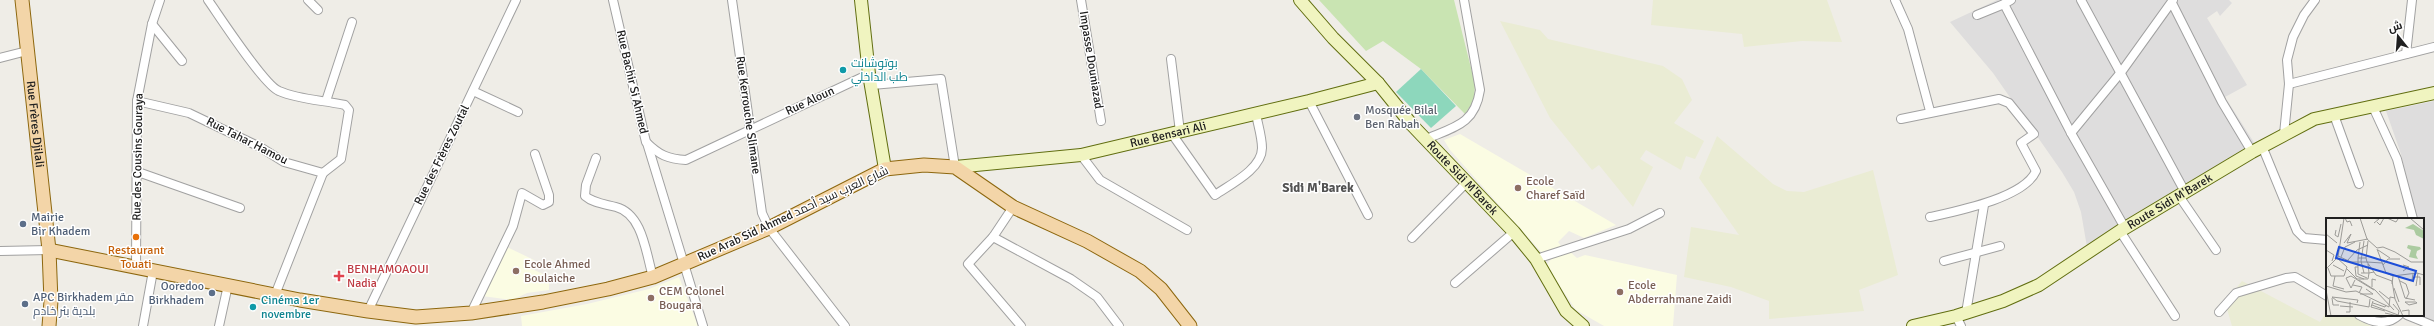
<svg xmlns="http://www.w3.org/2000/svg" width="2434" height="326" font-family="Signika,Cairo,sans-serif">
<style>
.residential{fill:#dedddd}
.education{fill:#fbfce3}
.farmland{fill:#eaecd4}
.grass{fill:#c9e4b2}
.pitch{fill:#8dd7bc}
.lines{fill:none;stroke-linecap:round;stroke-linejoin:round}
.street-casing{stroke:#a1a1a1;stroke-width:10}
.secondary-casing{stroke:#616e10;stroke-width:14}
.primary-casing{stroke:#8d670e;stroke-width:15}
.street{stroke:#fff;stroke-width:8}
.secondary{stroke:#f0f4c0;stroke-width:12}
.primary{stroke:#f3d5a8;stroke-width:13}
.culture-dot{fill:#0f9aa8;stroke:#fff;stroke-width:1.5}
.worship-dot{fill:#6b7280;stroke:#fff;stroke-width:1.5}
.education-dot{fill:#8d6e63;stroke:#fff;stroke-width:1.5}
.service-dot{fill:#5c6f8a;stroke:#fff;stroke-width:1.5}
.food-dot{fill:#e8710a;stroke:#fff;stroke-width:1.5}
.health-dot{fill:#e0444e;stroke:#fff;stroke-width:1.5}
.labels{text-anchor:middle;dominant-baseline:central;stroke-width:3;stroke-linejoin:round;paint-order:stroke}
.street-label{font-size:12px;fill:#202020;stroke:#fff}
.culture-label{font-size:12px;fill:#0d838f;stroke:#fff;text-anchor:start}
.worship-label{font-size:12px;fill:#5b616d;stroke:#fff;text-anchor:start}
.education-label{font-size:12px;fill:#785e54;stroke:#fff;text-anchor:start}
.service-label{font-size:12px;fill:#4e5e75;stroke:#fff;text-anchor:start}
.food-label{font-size:12px;fill:#c56008;stroke:#fff}
.health-label{font-size:12px;fill:#be3a42;stroke:#fff;text-anchor:start}
.neighbourhood-label{font-size:13px;font-weight:bold;fill:#535353;stroke:#fff}
.inset-road{fill:none;stroke:#9c9b97;stroke-width:1}
.view{fill:#1d4ed8;fill-opacity:0.15;stroke:#1d4ed8;stroke-width:2}
.inset-edge{fill:none;stroke:#202020;stroke-width:2}
</style>
<rect width="100%" height="100%" fill="#efede7"/>
<g class="residential">
<polygon points="1997,0 2229,0 2232,3 2220,16 2217,11 2207,18 2247,85 2225,97 2255,144 2087,247 2081,212 2074,192 2062,172 1993,73 1950,22"/>
<polygon points="2434,101 2434,322 2416,315 2423,315 2423,219 2416,219 2401,154 2386,111"/>
</g>
<g class="education">
<polygon points="1460,134 1616,225 1584,238 1569,231 1558,242 1561,246 1542,253 1450,150 1444,140"/>
<polygon points="507,247 534,260 528,267 549,277 549,290 527,293 512,300 482,296"/>
<polygon points="1567,249 1577,258 1585,255 1677,275 1673,326 1604,326 1576,310 1546,266 1552,258"/>
<polygon points="679,277 698,326 522,326 521,316 587,304 649,289"/>
</g>
<g class="farmland">
<polygon points="1653,0 1827,0 1842,42 1802,41 1744,47 1742,34 1651,25"/>
<polygon points="1500,21 1540,30 1548,39 1663,66 1682,79 1692,100 1674,123 1704,141 1695,159 1686,156 1681,170 1646,150 1640,159 1653,167 1633,207 1599,165 1592,170 1550,118"/>
<polygon points="1717,136 1773,184 1787,191 1804,192 1873,170 1898,275 1859,290 1864,311 1769,319 1769,301 1731,287 1684,277 1691,227 1739,235 1699,178"/>
<polygon points="2242,281 2320,322 2327,311 2327,315 2352,315 2371,326 2232,326 2225,302"/>
</g>
<polygon class="grass" points="1319,0 1454,0 1475,84 1474,100 1465,114 1421,69 1383,41 1366,51"/>
<polygon class="pitch" points="1421,69 1456,106 1431,128 1396,92"/>
<g class="lines">
<g class="street-casing">
<g id="street">
<path d="M208,0c12,17 56,85 71,91 21,9 44,9 66,14l4,5 -8,49 -18,14"/>
<polyline points="308,0 318,10"/>
<path d="M613,0l33,142c13,13 22,17 40,18l183,-86"/>
<polyline points="732,0 762,213 769,228 845,326"/>
<polyline points="1081,0 1101,121"/>
<polyline points="1895,0 1908,29 1930,111"/>
<polyline points="2011,0 2004,4 2071,133 2125,228"/>
<polyline points="2081,0 2185,192"/>
<polyline points="2172,3 2222,102 2252,152"/>
<polyline points="1977,15 2004,4"/>
<polyline points="152,24 182,61"/>
<polyline points="2406,54 2412,0"/>
<polyline points="0,58 27,51"/>
<polyline points="1171,59 1180,132"/>
<polyline points="2289,84 2434,47"/>
<polyline points="872,85 941,79 955,167"/>
<polyline points="473,91 518,112"/>
<polyline points="137,101 189,113 260,147 284,162 323,173 275,295"/>
<polyline points="326,101 352,22"/>
<polyline points="1309,101 1368,215"/>
<polyline points="2373,107 2397,159 2413,219"/>
<polyline points="2334,115 2359,184"/>
<path d="M1901,119l98,-20 10,4 25,31 -13,9 15,28c-12,27 -79,40 -106,46"/>
<polyline points="2071,133 2122,71 2173,0"/>
<path d="M1172,134l43,61c16,-11 47,-26 47,-47 0,-11 -4,-23 -6,-34"/>
<polyline points="2284,134 2289,84 2287,60 2293,37 2304,15 2315,0"/>
<path d="M1426,139c29,-12 49,-15 54,-49l-16,-90"/>
<polyline points="647,143 703,326"/>
<polyline points="2262,146 2297,231 2304,238 2327,240"/>
<polyline points="1081,155 1100,180 1187,230"/>
<path d="M596,158l-10,27 -1,11c8,7 20,8 31,11 27,7 30,47 37,70"/>
<polyline points="138,172 240,208"/>
<polyline points="2179,196 2216,250"/>
<polyline points="1013,207 993,237 968,264 1021,326"/>
<polyline points="2120,231 2175,316"/>
<polyline points="993,237 1071,279 1097,297 1119,326"/>
<polyline points="1412,238 1467,182"/>
<polyline points="0,251 49,250"/>
<polyline points="1536,259 1629,229 1660,213"/>
<polyline points="1944,261 2000,246"/>
<polyline points="136,268 137,101 152,24 160,0"/>
<polyline points="1455,283 1514,232"/>
<polyline points="368,311 516,0"/>
<polyline points="2219,312 2236,293 2286,278 2295,277 2327,296"/>
<polyline points="471,313 513,226 522,193 543,205 549,202 549,195 535,154"/>
<polyline points="1966,313 1984,205"/>
<path d="M2359,315c14,8 28,11 40,0"/>
<polyline points="2407,315 2434,326"/>
<polyline points="1956,316 1961,326"/>
<polyline points="143,326 153,271"/>
<polyline points="219,326 228,285"/>
</g>
</g>
<g class="secondary-casing">
<g id="secondary">
<polyline points="861,0 869,74 885,169"/>
<path id="s1" d="M1300,0l33,38 45,45 34,42 102,107 22,27 30,52 17,15"/>
<path id="s2" d="M955,167l126,-12 228,-54 69,-18"/>
<path id="s3" d="M1913,326l43,-10 47,-15 36,-16 81,-54 132,-79 62,-33 120,-26"/>
</g>
</g>
<g class="primary-casing">
<g id="primary">
<path id="s4" d="M22,0l27,250 2,51 -2,25"/>
<polyline points="49,250 300,300 368,311 416,317 471,313 543,302 608,289 653,277 769,228 885,169 924,165 955,167 1013,207 1087,241 1140,271 1161,289 1190,326"/>
</g>
</g>
<use href="#street" class="street"/>
<use href="#secondary" class="secondary"/>
<use href="#primary" class="primary"/>
</g>
<g class="culture-dot">
<circle cx="843" cy="70" r="4"/>
<circle cx="253" cy="307" r="4"/>
</g>
<circle class="worship-dot" cx="1357" cy="117" r="4"/>
<g class="education-dot">
<circle cx="1518" cy="188" r="4"/>
<circle cx="516" cy="271" r="4"/>
<circle cx="1620" cy="292" r="4"/>
<circle cx="651" cy="298" r="4"/>
</g>
<g class="service-dot">
<circle cx="23" cy="224" r="4"/>
<circle cx="212" cy="293" r="4"/>
<circle cx="25" cy="304" r="4"/>
</g>
<circle class="food-dot" cx="136" cy="237" r="4"/>
<path class="health-dot" d="M337 270h4v4h4v4h-4v4h-4v-4h-4v-4h4z"/>
<g class="labels">
<g class="street-label">
<text transform="translate(1091 60) rotate(81)">Impasse Douniazad</text>
<text transform="translate(632 82) rotate(77)">Rue Bachir Si Ahmed</text>
<text transform="translate(810 101) rotate(-25)">Rue Aloun</text>
<text transform="translate(748 115) rotate(82)">Rue Kerrouche Slimane</text>
<text stroke="none"><textPath href="#s4" startOffset="125">Rue Frères Djilali</textPath></text>
<text stroke="none"><textPath href="#s2" startOffset="216">Rue Bensari Ali</textPath></text>
<text transform="translate(247 141) rotate(27)">Rue Tahar Hamou</text>
<text transform="translate(442 155) rotate(-64)">Rue des Frères Zoutal</text>
<text transform="translate(138 157) rotate(-89)">Rue des Cousins Gouraya</text>
<text stroke="none"><textPath href="#s1" startOffset="241">Route Sidi M'Barek</textPath></text>
<text stroke="none"><textPath href="#s3" startOffset="288">Route Sidi M'Barek</textPath></text>
<text transform="translate(793 214) rotate(-25)">Rue Arab Sid Ahmed شارع العرب سيد أحمد</text>
</g>
<g class="culture-label">
<text x="851" y="63">بوتوشانت<tspan x="851" dy="14">طب الداخلي</tspan></text>
<text x="261" y="300">Cinéma 1er<tspan x="261" dy="14">novembre</tspan></text>
</g>
<g class="worship-label">
<text x="1365" y="110">Mosquée Bilal<tspan x="1365" dy="14">Ben Rabah</tspan></text>
</g>
<g class="education-label">
<text x="1526" y="181">Ecole<tspan x="1526" dy="14">Charef Saïd</tspan></text>
<text x="524" y="264">Ecole Ahmed<tspan x="524" dy="14">Boulaiche</tspan></text>
<text x="1628" y="285">Ecole<tspan x="1628" dy="14">Abderrahmane Zaidi</tspan></text>
<text x="659" y="291">CEM Colonel<tspan x="659" dy="14">Bougara</tspan></text>
</g>
<g class="service-label">
<text x="31" y="217">Mairie<tspan x="31" dy="14">Bir Khadem</tspan></text>
<text x="204" y="286" text-anchor="end">Ooredoo<tspan x="204" dy="14">Birkhadem</tspan></text>
<text x="33" y="297">APC Birkhadem مقر<tspan x="33" dy="14">بلدية بئر خادم</tspan></text>
</g>
<g class="food-label">
<text x="136" y="250">Restaurant<tspan x="136" dy="14">Touati</tspan></text>
</g>
<g class="health-label">
<text x="347" y="269">BENHAMOAOUI<tspan x="347" dy="14">Nadia</tspan></text>
</g>
<g class="neighbourhood-label">
<text x="1318" y="188">Sidi M'Barek</text>
</g>
</g>
<g transform="translate(2326 218)">
<rect width="98" height="98" fill="#efede7"/>
<path d="M87,6l11,7v8l-8,-4 -2,-5 -9,-2zM82,27l12,2 1,2 -4,2 -1,4 2,4 -9,-2 2,-7 -4,-2z" fill="#abcba0"/>
<path class="inset-road" d="M19,0l2,4 3,-1 2,5M34,0l7,21 10,9M44,0l9,1 -5,4M61,0l9,4 2,-3M84,0l14,12M51,4l3,3 4,-7M10,12l-1,5 3,2 3,-13M0,16l11,9M38,23l-3,20 3,12M34,24l-2,16h8M18,25l7,-9 -4,9 21,-4M51,30l6,-1 12,5 16,10h13M51,31l9,24 7,3 -1,8M0,32l8,5 -2,6M52,32l12,8M12,38l13,6h16l9,13 16,6 3,18 8,17M15,39l4,-10 10,-5M32,40v16l9,4M40,40l2,-17M40,40l1,4 15,1M21,43l10,-11 11,-5M42,46l1,9 5,-1M7,47l11,6M57,47l5,-6h12M32,49h-3l1,9 8,3M2,50l3,8h13l3,-9 -10,-9M20,50l11,11h11l1,-6h-8M0,51l12,-12 6,-39M77,53l6,-4 -6,-2M9,58l-2,10 11,3M67,58l24,-3 7,2M72,58l7,22 10,2M89,59h5v8M20,60l5,-2 23,14M20,60l5,10 4,-8M80,61l6,1 1,-6M33,62l16,10 19,20M74,63l6,3 3,9 -3,6M27,67l9,2 -3,6M0,68l20,6 10,-1 33,16 1,-10 5,1M90,68l2,-13M46,69v-8l4,1M68,70l5,14M0,72l5,26M53,73l10,8M34,76h13l-7,-5M6,79l5,4 32,6 1,-8M6,79l26,3 -1,3M6,80l1,7h6M47,83l-2,6 14,4M79,84h11l1,1 -8,2zM47,85l12,4 1,-2M46,87l26,10M14,88l13,1M76,93l7,-1v6M20,94h4v-10M59,95l13,3 1,-5 -6,-7"/>
<path class="view" d="M13,29l77,24 -3,10 -77,-23z"/>
<rect width="98" height="98" class="inset-edge"/>
</g>
<g transform="translate(2398 36) rotate(343)" stroke="#ffffff" stroke-width="3" paint-order="stroke">
<path d="M0-3L7 15L0 10L-7 15Z" fill="#202020"/>
<text y="-6" font-size="11" font-weight="bold" text-anchor="middle" fill="#202020">ش</text>
</g>
</svg>
